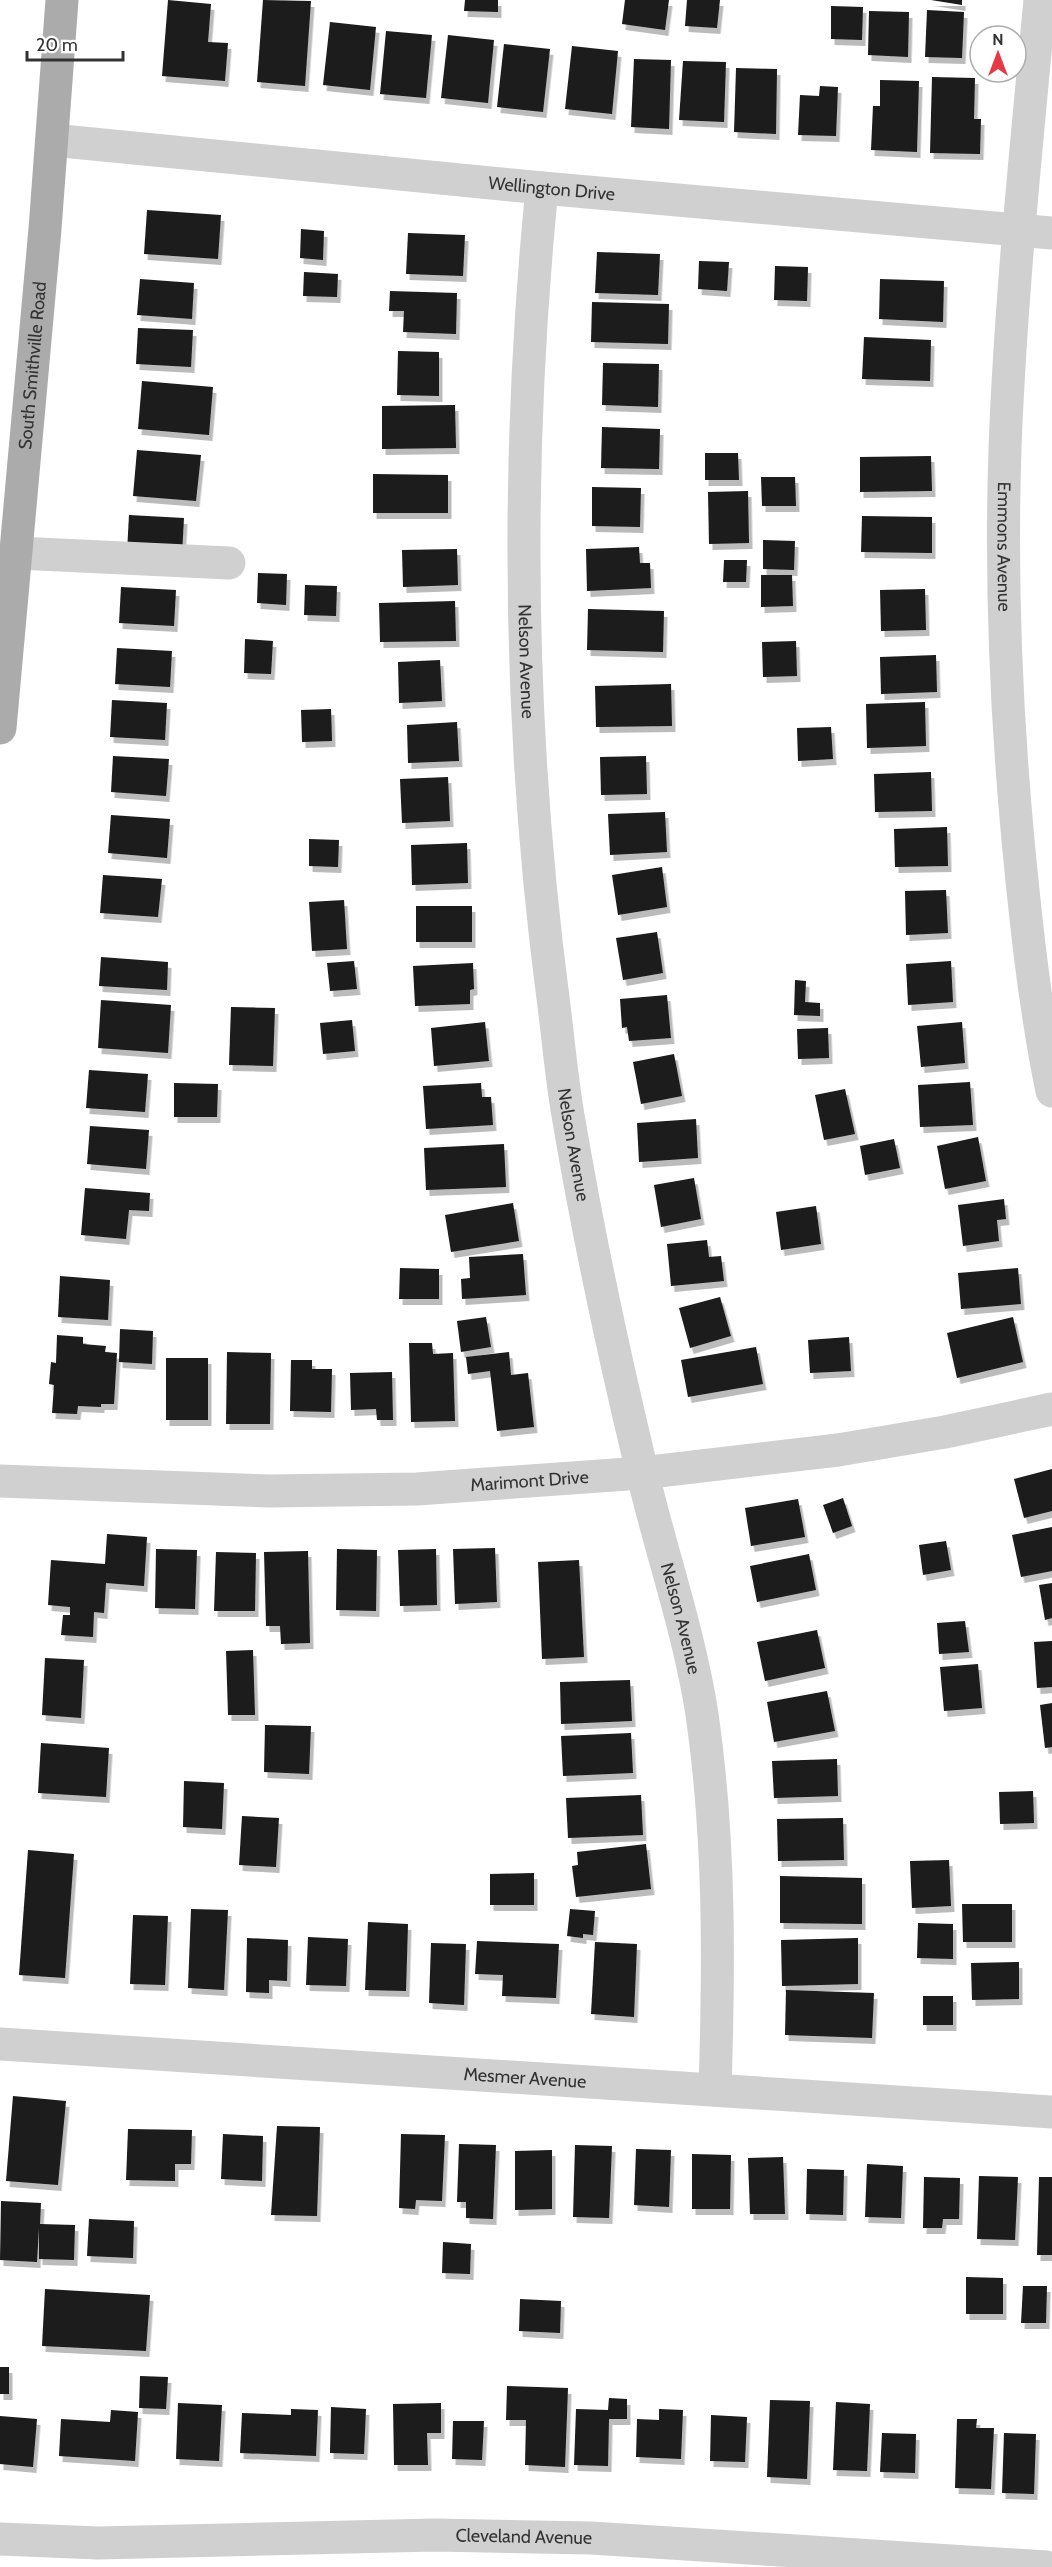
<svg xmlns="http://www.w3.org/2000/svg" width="1052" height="2567" font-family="Cabin,sans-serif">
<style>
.building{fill:#1a1a1a;filter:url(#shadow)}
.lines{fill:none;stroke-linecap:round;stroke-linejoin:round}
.minor{stroke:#d0d0d0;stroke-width:33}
.major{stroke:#ababab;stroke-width:33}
.labels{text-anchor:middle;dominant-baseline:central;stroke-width:6;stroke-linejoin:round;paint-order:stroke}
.street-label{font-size:18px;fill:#333;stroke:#fff}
</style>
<defs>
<filter id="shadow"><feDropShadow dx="3.5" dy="6" stdDeviation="0" flood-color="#0004"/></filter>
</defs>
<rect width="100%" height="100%" fill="#fff"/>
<g class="building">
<polygon points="168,0 211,4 208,42 228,43 225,81 162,76"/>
<polygon points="263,0 311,1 305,86 257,82"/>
<polygon points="465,0 498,0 498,12 464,11"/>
<polygon points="625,0 669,0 665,30 622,24"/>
<polygon points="687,0 720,0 717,28 685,26"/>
<polygon points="931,0 962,0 962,5"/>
<polygon points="831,6 863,7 862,40 831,39"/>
<polygon points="927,10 964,12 962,58 925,57"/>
<polygon points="869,11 909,12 908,57 868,55"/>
<polygon points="330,22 376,27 370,90 323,85"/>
<polygon points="386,31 432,35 426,98 380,94"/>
<polygon points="448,35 494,40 488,103 441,98"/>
<polygon points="504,44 550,49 543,112 497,107"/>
<polygon points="572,46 618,51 612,114 565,109"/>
<polygon points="634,59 671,60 669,129 631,127"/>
<polygon points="683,61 726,62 724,122 679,120"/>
<polygon points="736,68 777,69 776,134 734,132"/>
<polygon points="932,77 975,78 974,119 981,119 980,154 930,153"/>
<polygon points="880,80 919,81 917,152 871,150 873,106 880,106"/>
<polygon points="820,86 838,87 836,136 798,135 800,95 819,96"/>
<polygon points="147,210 221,215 218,259 144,254"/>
<polygon points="301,229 324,231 323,260 300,258"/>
<polygon points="408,233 465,235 463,276 406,274"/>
<polygon points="597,252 660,254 658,295 595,293"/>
<polygon points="699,261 729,262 727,291 698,289"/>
<polygon points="775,266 808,267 807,301 774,300"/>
<polygon points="304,272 338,274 337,297 303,296"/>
<polygon points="140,279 194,283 192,319 137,315"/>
<polygon points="880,279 944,281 943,322 879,319"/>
<polygon points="390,291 457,293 456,334 403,332 404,311 389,311"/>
<polygon points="592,302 669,304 668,344 591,342"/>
<polygon points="138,328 193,330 191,367 136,364"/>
<polygon points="864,337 931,340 930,381 862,379"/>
<polygon points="398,351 439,352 439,396 397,395"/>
<polygon points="603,363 659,364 658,407 602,405"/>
<polygon points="142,381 213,387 209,435 138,429"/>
<polygon points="455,405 456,448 382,449 382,406"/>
<polygon points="602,427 660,429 659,469 601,468"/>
<polygon points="137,450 201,455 196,501 133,496"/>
<polygon points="705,453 738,453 739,480 705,480"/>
<polygon points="931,456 932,491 860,492 860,457"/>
<polygon points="373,474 448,475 448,513 373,513"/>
<polygon points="761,477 795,477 796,506 762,506"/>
<polygon points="592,487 641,488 640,527 592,526"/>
<polygon points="748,491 749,543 709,544 708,492"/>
<polygon points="129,515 184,518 182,554 127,552"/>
<polygon points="862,516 932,517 932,553 861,552"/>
<polygon points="763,540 795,541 794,570 763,569"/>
<polygon points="639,547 640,563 650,563 651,588 587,591 586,549"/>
<polygon points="457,549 458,585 403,587 402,550"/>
<polygon points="724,560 747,560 746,582 723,582"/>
<polygon points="258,573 287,574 286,605 257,603"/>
<polygon points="761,575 792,575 793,606 761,607"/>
<polygon points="305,585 337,586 336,616 304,615"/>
<polygon points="121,587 176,590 174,626 119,623"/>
<polygon points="925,589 926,630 881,631 880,590"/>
<polygon points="455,601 456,641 380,642 379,603"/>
<polygon points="588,609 664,611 663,652 587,650"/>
<polygon points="245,639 273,641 271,674 244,673"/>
<polygon points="796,641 797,676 763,677 762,642"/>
<polygon points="117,648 172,651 170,687 115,684"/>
<polygon points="936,655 937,692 881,694 880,657"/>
<polygon points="440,660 442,701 399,703 398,662"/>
<polygon points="671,684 672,726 596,727 595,686"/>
<polygon points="112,700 167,703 165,740 110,737"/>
<polygon points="925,702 926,746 867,748 866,704"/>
<polygon points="331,709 332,741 302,742 301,710"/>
<polygon points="457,722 459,761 408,763 407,725"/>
<polygon points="831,727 833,759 798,761 797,728"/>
<polygon points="113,756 169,759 166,796 111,792"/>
<polygon points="646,756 647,794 601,795 600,757"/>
<polygon points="931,772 932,811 875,812 874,774"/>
<polygon points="448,777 450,821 402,823 400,779"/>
<polygon points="665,812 667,852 610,855 608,814"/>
<polygon points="111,815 170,819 167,858 108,853"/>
<polygon points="947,827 948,866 895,867 894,829"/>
<polygon points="309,839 339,840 338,867 309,866"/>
<polygon points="467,843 468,883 412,885 411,845"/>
<polygon points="662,867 667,907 618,915 612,875"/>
<polygon points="103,875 162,879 158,917 100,913"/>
<polygon points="946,890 948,933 906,935 905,891"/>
<polygon points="344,900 347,949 312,951 309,902"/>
<rect x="416" y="906" width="56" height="36"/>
<polygon points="657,932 663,973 623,980 616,938"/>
<polygon points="101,957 168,962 167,990 99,986"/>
<polygon points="354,961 357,989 330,991 327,963"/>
<polygon points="951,961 953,1002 908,1005 906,964"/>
<polygon points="473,963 474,989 470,990 470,1004 415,1006 413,966"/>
<polygon points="795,980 806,981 805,1002 820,1003 820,1016 794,1015"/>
<polygon points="667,995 671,1038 629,1041 627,1027 622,1028 620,999"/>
<polygon points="101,1000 171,1005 168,1053 98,1048"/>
<polygon points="231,1007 275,1008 273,1066 229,1065"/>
<polygon points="352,1020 355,1051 323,1054 320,1023"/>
<polygon points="485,1022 489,1061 434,1066 431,1028"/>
<polygon points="962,1022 965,1063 921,1067 917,1026"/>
<polygon points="828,1028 829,1058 798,1059 797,1029"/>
<polygon points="674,1054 682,1096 641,1104 633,1062"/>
<polygon points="89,1070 148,1074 145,1112 86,1108"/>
<polygon points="970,1082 973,1125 920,1127 918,1085"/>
<polygon points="174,1083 218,1084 217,1117 174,1117"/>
<polygon points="481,1083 482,1097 491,1097 493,1125 426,1129 423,1086"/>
<polygon points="845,1089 855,1134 824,1140 815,1095"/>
<polygon points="696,1119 698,1158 639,1162 637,1123"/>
<polygon points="90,1126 149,1130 146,1169 87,1164"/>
<polygon points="978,1137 986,1181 945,1189 937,1146"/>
<polygon points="894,1139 900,1168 865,1175 860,1146"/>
<polygon points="504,1144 506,1187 426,1190 424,1148"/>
<polygon points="694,1178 701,1219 661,1227 654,1185"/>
<polygon points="85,1188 150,1193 149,1211 129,1210 126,1239 81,1235"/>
<polygon points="1004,1199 1006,1219 997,1220 999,1241 963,1246 958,1205"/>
<polygon points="513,1203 519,1241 451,1252 445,1215"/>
<polygon points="816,1206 821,1244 781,1250 776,1212"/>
<polygon points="707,1240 709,1257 721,1256 724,1281 671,1286 667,1244"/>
<polygon points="523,1254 526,1295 462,1299 461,1279 470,1278 469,1257"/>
<polygon points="400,1268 439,1269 439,1299 399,1299"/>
<polygon points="1018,1268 1021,1304 961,1309 958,1273"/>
<polygon points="60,1276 110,1280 108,1320 58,1317"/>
<polygon points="720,1297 731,1336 690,1348 679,1308"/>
<polygon points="486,1317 491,1347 461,1352 457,1321"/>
<polygon points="1013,1317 1023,1362 957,1378 947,1333"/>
<polygon points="120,1329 153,1331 152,1364 119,1362"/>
<polygon points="57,1335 83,1337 83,1344 106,1346 105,1352 117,1353 114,1404 101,1404 101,1407 78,1406 77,1414 52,1413 54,1385 49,1384 51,1362 56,1363"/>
<polygon points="849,1337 851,1371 810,1373 808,1340"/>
<polygon points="409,1343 432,1343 433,1354 453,1353 455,1421 411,1422"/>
<polygon points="756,1347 763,1384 688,1397 681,1360"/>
<polygon points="227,1352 271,1353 270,1424 226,1424"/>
<polygon points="509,1352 511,1375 528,1373 534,1427 497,1431 490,1371 468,1374 466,1357"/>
<rect x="166" y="1358" width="42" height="62"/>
<polygon points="291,1360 312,1360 312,1369 332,1369 331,1412 290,1411"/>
<polygon points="392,1372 393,1420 377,1420 376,1409 351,1410 350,1373"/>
<polygon points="1052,1469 1052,1511 1024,1518 1014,1479"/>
<polygon points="843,1498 852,1526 833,1533 823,1505"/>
<polygon points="798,1499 805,1537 751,1546 745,1508"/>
<polygon points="1052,1527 1052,1571 1021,1577 1012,1535"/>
<polygon points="107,1534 147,1537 144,1586 106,1583 104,1613 94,1612 93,1637 61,1635 63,1615 70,1615 70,1607 48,1605 51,1560 105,1564"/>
<polygon points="946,1541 951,1570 923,1575 919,1545"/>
<polygon points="495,1548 497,1602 455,1604 453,1549"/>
<polygon points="156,1549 197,1550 195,1609 155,1608"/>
<polygon points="337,1549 377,1550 376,1611 336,1610"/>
<polygon points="436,1549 437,1605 400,1606 398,1550"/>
<polygon points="308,1551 310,1643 281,1644 280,1626 266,1626 264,1552"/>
<polygon points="216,1552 256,1553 255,1611 214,1611"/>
<polygon points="809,1554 816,1590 757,1602 750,1566"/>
<polygon points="579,1560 584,1657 542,1659 538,1562"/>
<polygon points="1052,1583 1052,1618 1045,1620 1039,1585"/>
<polygon points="965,1621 969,1652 939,1654 937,1623"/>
<polygon points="817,1630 825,1668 765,1681 757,1642"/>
<polygon points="1052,1641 1052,1687 1037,1688 1034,1642"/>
<polygon points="253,1650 255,1715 228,1715 226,1651"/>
<polygon points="45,1658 84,1660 81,1718 42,1715"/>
<polygon points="978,1664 982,1708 944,1711 940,1667"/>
<polygon points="630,1680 632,1721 561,1724 560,1682"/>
<polygon points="827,1691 835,1731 774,1742 767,1702"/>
<polygon points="1052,1703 1052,1747 1045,1748 1040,1705"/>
<polygon points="265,1725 311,1726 309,1774 264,1772"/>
<polygon points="631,1733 633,1773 563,1776 561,1736"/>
<polygon points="41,1743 109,1748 106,1797 38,1793"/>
<polygon points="837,1759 838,1796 774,1798 772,1761"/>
<polygon points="184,1781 224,1783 222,1829 183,1827"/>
<polygon points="1033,1791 1034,1823 1000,1824 999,1792"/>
<polygon points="641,1795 643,1835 568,1838 566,1798"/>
<polygon points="242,1816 279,1818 276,1867 239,1865"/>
<polygon points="843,1818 844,1860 778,1861 777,1819"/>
<polygon points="646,1844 651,1889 576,1897 572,1866 578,1865 577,1852"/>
<polygon points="28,1850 74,1854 65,1978 19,1975"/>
<polygon points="949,1860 951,1906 912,1908 910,1861"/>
<polygon points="534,1873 534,1905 490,1905 490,1874"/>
<polygon points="780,1876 862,1878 862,1924 780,1923"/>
<polygon points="962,1904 1012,1904 1012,1942 963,1942"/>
<polygon points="191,1909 228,1910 224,1990 188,1988"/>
<polygon points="570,1909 595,1911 593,1935 583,1934 583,1938 567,1936"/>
<polygon points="133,1915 168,1916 165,1985 130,1984"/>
<polygon points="368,1922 408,1924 406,1991 365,1990"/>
<polygon points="918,1923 953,1924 953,1959 917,1958"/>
<polygon points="308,1937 348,1939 346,1986 306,1985"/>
<polygon points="247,1938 288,1940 287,1981 269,1980 269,1993 246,1992"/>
<polygon points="858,1938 858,1984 782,1986 781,1940"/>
<polygon points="477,1941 559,1944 556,1998 502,1996 503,1975 475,1974"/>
<polygon points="595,1942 637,1944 634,2017 591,2014"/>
<polygon points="431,1943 466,1944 464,2005 429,2003"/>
<polygon points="1019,1962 1019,1999 972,2000 971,1963"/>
<polygon points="786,1990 874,1993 872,2038 785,2035"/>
<rect x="923" y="1996" width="30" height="29"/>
<polygon points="13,2096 66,2101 58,2185 6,2181"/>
<polygon points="277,2126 320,2127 317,2216 271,2215"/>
<polygon points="128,2129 192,2130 191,2164 175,2164 175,2181 126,2180"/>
<polygon points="223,2134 263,2136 262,2181 221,2179"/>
<polygon points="401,2134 445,2135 442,2201 416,2200 415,2209 399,2208"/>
<polygon points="459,2144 496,2145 493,2219 466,2218 466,2202 457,2202"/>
<polygon points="575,2145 612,2146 609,2218 573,2217"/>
<polygon points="636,2149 671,2150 669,2207 634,2205"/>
<polygon points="552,2150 552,2209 515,2210 515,2151"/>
<polygon points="692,2154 731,2155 730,2209 692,2209"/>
<polygon points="783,2157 785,2214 750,2214 748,2158"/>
<polygon points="867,2164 903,2166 901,2218 865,2217"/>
<polygon points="807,2169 844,2170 843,2215 806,2214"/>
<polygon points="979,2176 1018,2177 1015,2240 977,2239"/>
<polygon points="924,2177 960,2178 959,2219 943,2219 942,2228 923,2228"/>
<polygon points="1039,2177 1052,2177 1052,2255 1037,2255"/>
<polygon points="1,2201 41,2203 40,2224 75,2225 74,2260 39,2259 39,2228 37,2262 0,2260"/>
<polygon points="89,2219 134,2221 133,2258 87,2256"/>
<polygon points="443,2242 471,2244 470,2274 442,2273"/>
<polygon points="966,2277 1003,2278 1003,2314 966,2314"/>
<polygon points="1023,2286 1047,2286 1046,2323 1021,2323"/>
<polygon points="45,2289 150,2295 146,2351 42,2346"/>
<polygon points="520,2299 561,2301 560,2333 519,2331"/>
<rect x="0" y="2367" width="9" height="27"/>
<polygon points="140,2376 168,2377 166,2409 139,2408"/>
<polygon points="507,2386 568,2388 565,2467 525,2465 526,2420 506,2420"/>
<polygon points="609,2398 627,2399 627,2419 609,2419 608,2466 574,2465 576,2409 608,2410"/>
<polygon points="770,2400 810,2401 807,2479 767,2477"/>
<polygon points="836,2402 870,2404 867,2471 833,2470"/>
<polygon points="178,2403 222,2405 219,2461 176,2459"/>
<polygon points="441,2403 441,2433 427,2433 428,2465 394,2465 393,2404"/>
<polygon points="331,2407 366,2409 364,2454 330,2453"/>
<polygon points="291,2409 318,2410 316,2456 240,2453 242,2413 291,2415"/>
<polygon points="659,2409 683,2410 681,2459 636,2457 637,2419 659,2420"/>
<polygon points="111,2410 138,2412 135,2461 59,2456 61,2419 110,2422"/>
<polygon points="711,2415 747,2417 745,2462 710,2461"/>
<polygon points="0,2416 37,2419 33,2467 0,2464"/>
<polygon points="957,2419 977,2419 976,2428 994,2428 991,2489 955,2488"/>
<polygon points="453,2421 484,2421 482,2460 452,2459"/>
<polygon points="882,2433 916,2434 915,2473 880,2472"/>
<polygon points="1004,2433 1036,2434 1034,2494 1002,2493"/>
</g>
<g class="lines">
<g class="minor">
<path id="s1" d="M1040,0c-12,128 -25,256 -32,384 -9,152 -4,305 10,456 8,84 17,168 34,251"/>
<path id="s2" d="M52,140l490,48 510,45"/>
<path id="s3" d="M542,188c-27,272 -24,547 12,818 5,39 8,77 15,115 20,118 45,234 73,350 19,81 47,160 60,243 18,125 17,250 13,376"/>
<polyline points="17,553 229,563"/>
<path id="s4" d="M0,1481l269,10 148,-2 225,-16 196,-23 107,-18 107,-23"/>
<path id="s5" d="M0,2044l1052,68"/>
<path id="s6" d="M0,2539l98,4 337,-8 156,3 455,29"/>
</g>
<path class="major" id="s7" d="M0,728l45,-499 17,-229"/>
</g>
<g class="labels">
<g class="street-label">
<text stroke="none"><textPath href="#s2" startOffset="502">Wellington Drive</textPath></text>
<text stroke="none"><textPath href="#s7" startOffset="364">South Smithville Road</textPath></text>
<text stroke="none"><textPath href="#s1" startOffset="548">Emmons Avenue</textPath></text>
<text stroke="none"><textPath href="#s3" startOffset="474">Nelson Avenue</textPath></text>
<text stroke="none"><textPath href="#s3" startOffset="960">Nelson Avenue</textPath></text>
<text stroke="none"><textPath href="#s4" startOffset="530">Marimont Drive</textPath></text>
<text stroke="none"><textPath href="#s3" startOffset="1446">Nelson Avenue</textPath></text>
<text stroke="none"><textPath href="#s5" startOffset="526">Mesmer Avenue</textPath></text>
<text stroke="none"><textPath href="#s6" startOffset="524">Cleveland Avenue</textPath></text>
</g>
</g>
<g transform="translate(998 54)"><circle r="28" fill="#ffffff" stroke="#adadad" stroke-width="1.5"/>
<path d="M0-4.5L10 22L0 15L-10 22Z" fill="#e63946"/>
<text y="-9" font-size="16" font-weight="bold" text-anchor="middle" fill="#333333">N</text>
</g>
<path d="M27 51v9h96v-9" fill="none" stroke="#333333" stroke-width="3"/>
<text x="36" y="51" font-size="18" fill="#333333" stroke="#ffffff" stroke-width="4.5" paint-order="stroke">20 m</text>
</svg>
